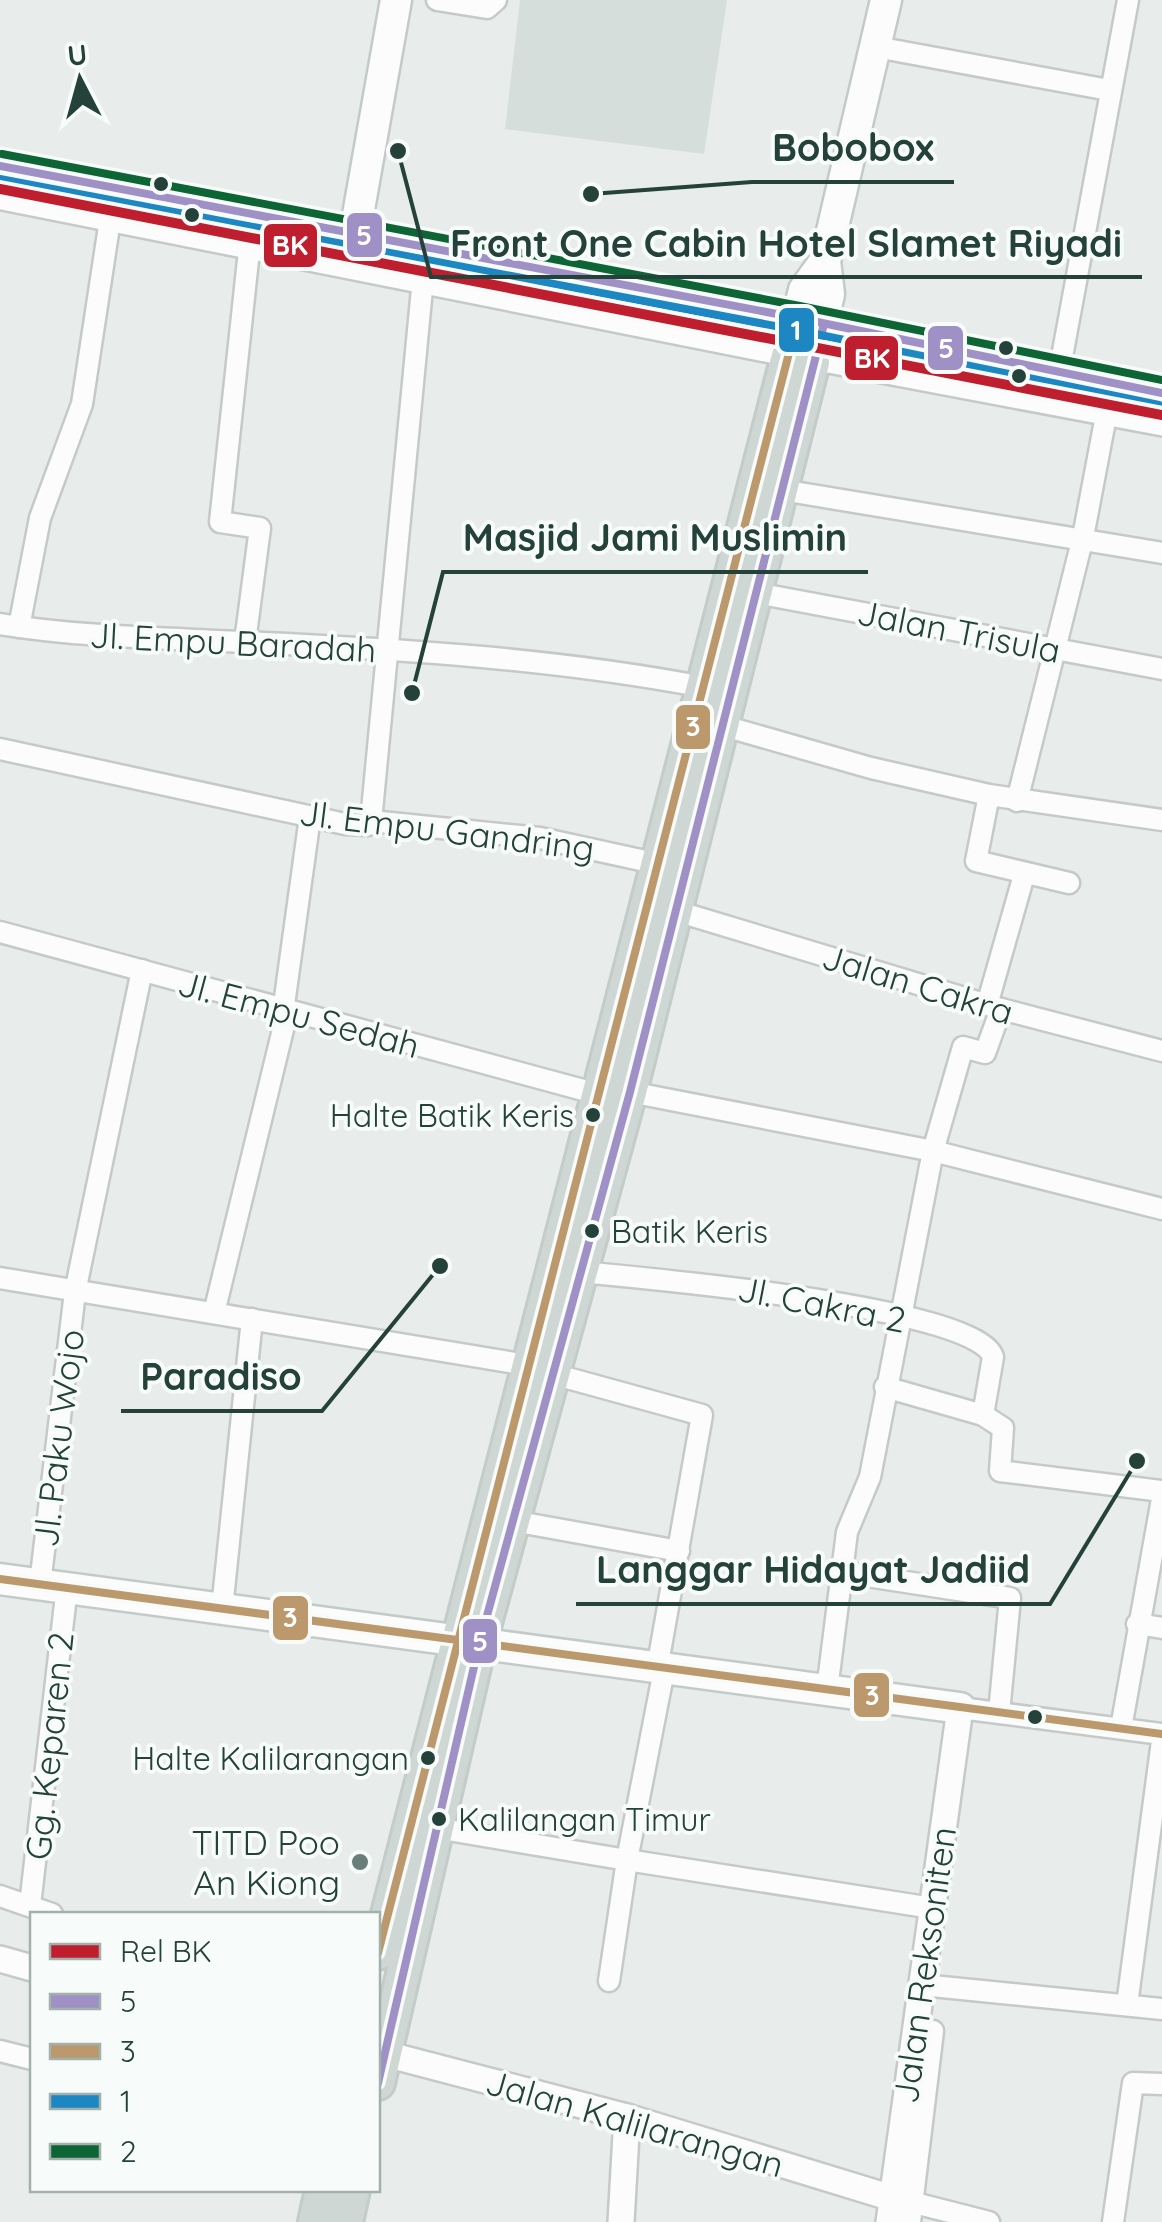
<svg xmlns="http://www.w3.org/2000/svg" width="1162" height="2222" font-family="Quicksand,sans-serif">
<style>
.built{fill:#d6dedb}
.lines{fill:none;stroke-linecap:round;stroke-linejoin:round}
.pedestrian-casing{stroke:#c5cac8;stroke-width:20}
.minor-casing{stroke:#c5cac8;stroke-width:25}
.tertiary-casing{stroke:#c5cac8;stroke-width:30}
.secondary-casing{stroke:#c3cbc8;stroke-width:35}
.primary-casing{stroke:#c3ccc9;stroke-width:38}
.pedestrian{stroke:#fcfcfc;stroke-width:15}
.minor{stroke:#fcfcfc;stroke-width:20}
.tertiary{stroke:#fcfcfc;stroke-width:25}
.secondary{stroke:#fcfcfc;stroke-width:30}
.primary{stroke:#cfd7d5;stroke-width:32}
.bus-1-casing{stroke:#f7fbf9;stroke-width:15}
.bus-2-casing{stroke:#f7fbf9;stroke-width:15}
.bus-3-casing{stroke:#f7fbf9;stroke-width:15}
.bus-4-casing{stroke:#f7fbf9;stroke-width:15}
.bus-1{stroke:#9f91c5;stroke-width:8}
.bus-2{stroke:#bb996c;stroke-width:8}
.bus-3{stroke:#1d87c4;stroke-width:8}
.bus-4{stroke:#0d6535;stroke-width:8}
.rail-1-casing{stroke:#f7fbf9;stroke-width:18}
.rail-1{stroke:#be1e2d;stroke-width:10}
.bus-dot{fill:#24423a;stroke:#f7fbf9;stroke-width:4}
.poi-dot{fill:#697e78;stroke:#f7fbf9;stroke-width:4}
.labels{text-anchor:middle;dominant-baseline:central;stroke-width:8;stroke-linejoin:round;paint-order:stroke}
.bus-label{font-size:32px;fill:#24423a;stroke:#f7fbf9;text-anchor:end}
.street-label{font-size:35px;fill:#24423a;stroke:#f7fbf9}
.poi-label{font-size:35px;fill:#24423a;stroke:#f7fbf9;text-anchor:end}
.leader{fill:none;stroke:#24423a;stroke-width:4}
.callout-dot{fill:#24423a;stroke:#f7fbf9;stroke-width:4}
.callout-label{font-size:38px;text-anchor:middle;font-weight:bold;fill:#24423a;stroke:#f7fbf9;stroke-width:8;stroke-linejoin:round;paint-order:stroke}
.line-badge{stroke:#f7fbf9;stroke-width:4}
.badge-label{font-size:28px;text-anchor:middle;font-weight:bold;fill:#fff}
</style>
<rect width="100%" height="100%" fill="#e8edeb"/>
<polygon class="built" points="520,0 727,0 704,154 505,129"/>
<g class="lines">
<g class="pedestrian-casing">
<polyline id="pedestrian" points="812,362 1162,428"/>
</g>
<g class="minor-casing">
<g id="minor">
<polyline points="437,0 487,8 496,0"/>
<polyline points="876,47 1109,90"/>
<polyline points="0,199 788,356"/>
<polyline points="1059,373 1128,0"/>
<polyline points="782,490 1162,553"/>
<polyline points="756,593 1162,669"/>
<path d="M0,624c81,13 161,14 243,18 153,7 309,16 461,45"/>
<polyline points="19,627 40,518 82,404 115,187"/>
<polyline points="245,642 260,528 220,522 253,213"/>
<polyline points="724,726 871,768 989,795 1162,820"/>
<polyline points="0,749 345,824 368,825 371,821 540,838 659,864"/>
<polyline points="989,795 976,861 1069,883"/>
<polyline points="1017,801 1083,537 1112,384"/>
<polyline points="371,821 426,247"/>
<polyline points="676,911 1001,1009 1162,1051"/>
<polyline points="0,932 598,1094"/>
<polyline points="987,1005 1024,875"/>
<polyline points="283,1012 310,817"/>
<polyline points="630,1092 933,1151 1162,1209"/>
<path d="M581,1272c59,6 396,34 412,85l-10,58"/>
<polyline points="0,1278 527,1365"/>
<polyline points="214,1313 287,1013"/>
<polyline points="553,1374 702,1415 657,1669"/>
<polyline points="885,1387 983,1415 1003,1428 1000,1471 1162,1491"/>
<polyline points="513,1521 679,1551"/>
<polyline points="841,1572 1010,1598 999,1713"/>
<polyline points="40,1584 75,1292 142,970"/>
<polyline points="222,1609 252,1319"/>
<polyline points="1137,1624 1162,1628"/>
<polyline points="827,1690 847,1532 870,1477 933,1151 963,1047 985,1053 1001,1009"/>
<polyline points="960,1708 1162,1734"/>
<polyline points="1121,1728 1162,1499"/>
<polyline points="436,1828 627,1860 664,1670"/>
<polyline points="0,1896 52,1914"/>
<polyline points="30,1905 67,1587"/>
<polyline points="609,1981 627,1860 932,1908"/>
<polyline points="922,1985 1162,2009"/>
<polyline points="1127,2005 1162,1741"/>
<polyline points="0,2051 32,2059"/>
<polyline points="899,2199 989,2222"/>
<polyline points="910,2222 933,2031"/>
<polyline points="1113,2222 1133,2083 1162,2084"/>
</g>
</g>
<g class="tertiary-casing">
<g id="tertiary">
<polyline points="0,1959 32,1968"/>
<polyline points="378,2052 627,2117 892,2198"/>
<polyline points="621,2222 627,2117"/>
<polyline points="889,2222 960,1708"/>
</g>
</g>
<g class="secondary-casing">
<g id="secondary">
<polyline points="355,232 396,0"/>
<polyline points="788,356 804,290 825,261"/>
<polyline points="813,362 829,294 825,261 886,0"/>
<polyline points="0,1579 960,1708"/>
</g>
</g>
<g class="primary-casing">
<g id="primary">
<polyline points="0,166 798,318 1162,393"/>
<polyline points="378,1953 788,356"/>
<polyline points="378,2083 479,1645 630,1092 813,362"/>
<polyline points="315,2222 322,2190"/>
<polyline points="346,2222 353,2190"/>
</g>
</g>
<use href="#pedestrian" class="pedestrian"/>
<use href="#minor" class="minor"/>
<use href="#tertiary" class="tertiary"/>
<use href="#secondary" class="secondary"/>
<use href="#primary" class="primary"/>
<g class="bus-1-casing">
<g id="bus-1">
<polyline points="0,166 798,318 1162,393"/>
<polyline points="378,2083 479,1645 630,1092 824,324"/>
</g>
</g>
<g class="bus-2-casing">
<g id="bus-2">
<polyline points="0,1579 1162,1734"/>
<polyline points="378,1953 798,318"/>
</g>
</g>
<g class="bus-3-casing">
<polyline id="bus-3" points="0,179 796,330 1159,405"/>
</g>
<g class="bus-4-casing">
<polyline id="bus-4" points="2,154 800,306 1162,380"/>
</g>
<use href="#bus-1" class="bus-1"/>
<use href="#bus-2" class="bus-2"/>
<use href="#bus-3" class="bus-3"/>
<use href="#bus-4" class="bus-4"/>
<g class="rail-1-casing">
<polyline id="rail-1" points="0,189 1162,415"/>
</g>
<use href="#rail-1" class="rail-1"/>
</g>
<g class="bus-dot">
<circle cx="161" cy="184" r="9"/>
<circle cx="192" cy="215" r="9"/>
<circle cx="1006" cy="348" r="9"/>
<circle cx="1019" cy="376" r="9"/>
<circle cx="593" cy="1115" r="9"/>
<circle cx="592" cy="1231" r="9"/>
<circle cx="1035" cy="1717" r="9"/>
<circle cx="428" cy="1758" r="9"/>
<circle cx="439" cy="1819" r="9"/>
</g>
<circle class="poi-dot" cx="360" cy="1862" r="10"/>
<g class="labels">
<g class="bus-label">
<text x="574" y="1115">Halte Batik Keris</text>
<text x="611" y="1231" text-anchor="start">Batik Keris</text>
<text x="409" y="1758">Halte Kalilarangan</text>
<text x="458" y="1819" text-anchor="start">Kalilangan Timur</text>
</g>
<g class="street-label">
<text transform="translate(959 631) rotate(11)">Jalan Trisula</text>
<text transform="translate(233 642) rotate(3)">Jl. Empu Baradah</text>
<text transform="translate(447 830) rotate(7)">Jl. Empu Gandring</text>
<text transform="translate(918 984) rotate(17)">Jalan Cakra</text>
<text transform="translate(299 1014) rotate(15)">Jl. Empu Sedah</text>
<text transform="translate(822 1304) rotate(11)">Jl. Cakra 2</text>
<text transform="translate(58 1438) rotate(-83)">Jl. Paku Wojo</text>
<text transform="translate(49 1746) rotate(-84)">Gg. Keparen 2</text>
<text transform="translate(924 1965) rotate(-82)">Jalan Reksoniten</text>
<text transform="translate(635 2123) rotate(16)">Jalan Kalilarangan</text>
</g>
<g class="poi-label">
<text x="340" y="1842">TITD Poo<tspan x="340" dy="40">An Kiong</tspan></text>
</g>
</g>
<path class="leader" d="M591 194L752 182H954M398 151L431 277H1142M412 693L443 572H868M440 1266L322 1411H121M1137 1461L1050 1604H576"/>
<g class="callout-dot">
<circle cx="591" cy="194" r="10"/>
<circle cx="398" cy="151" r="10"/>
<circle cx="412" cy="693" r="10"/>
<circle cx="440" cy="1266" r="10"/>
<circle cx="1137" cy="1461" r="10"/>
</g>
<g class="callout-label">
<text x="853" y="161">Bobobox</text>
<text x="786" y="257">Front One Cabin Hotel Slamet Riyadi</text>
<text x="655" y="551">Masjid Jami Muslimin</text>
<text x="221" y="1390">Paradiso</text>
<text x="813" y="1583">Langgar Hidayat Jadiid</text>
</g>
<g class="line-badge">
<rect x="345" y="211" width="39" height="48" rx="10" fill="#9f91c5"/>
<rect x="262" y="222" width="57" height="47" rx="10" fill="#be1e2d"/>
<rect x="777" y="306" width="39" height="48" rx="10" fill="#1d87c4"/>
<rect x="926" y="324" width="39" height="48" rx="10" fill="#9f91c5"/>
<rect x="843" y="334" width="57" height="48" rx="10" fill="#be1e2d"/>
<rect x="674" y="703" width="38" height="48" rx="10" fill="#bb996c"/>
<rect x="271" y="1594" width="39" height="48" rx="10" fill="#bb996c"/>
<rect x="461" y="1617" width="38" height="48" rx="10" fill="#9f91c5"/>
<rect x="852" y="1671" width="39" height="48" rx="10" fill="#bb996c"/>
</g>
<g class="badge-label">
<text x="364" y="245">5</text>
<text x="290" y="255">BK</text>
<text x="796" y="340">1</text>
<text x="946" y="358">5</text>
<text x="872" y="368">BK</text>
<text x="693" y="736">3</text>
<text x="290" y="1627">3</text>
<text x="480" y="1651">5</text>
<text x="872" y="1705">3</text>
</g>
<rect x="30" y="1912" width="350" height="280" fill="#f7fbf9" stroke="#a3b1ad" stroke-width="2.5"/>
<rect x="50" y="1944" width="50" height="15" fill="#be1e2d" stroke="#a3b1ad" stroke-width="2.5"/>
<text x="120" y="1962" font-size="30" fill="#24423a">Rel BK</text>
<rect x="50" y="1994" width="50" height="15" fill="#9f91c5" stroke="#a3b1ad" stroke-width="2.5"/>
<text x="120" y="2012" font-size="30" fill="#24423a">5</text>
<rect x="50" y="2044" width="50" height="15" fill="#bb996c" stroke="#a3b1ad" stroke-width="2.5"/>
<text x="120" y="2062" font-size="30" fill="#24423a">3</text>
<rect x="50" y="2094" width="50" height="15" fill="#1d87c4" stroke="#a3b1ad" stroke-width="2.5"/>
<text x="120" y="2112" font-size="30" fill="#24423a">1</text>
<rect x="50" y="2144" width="50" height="15" fill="#0d6535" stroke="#a3b1ad" stroke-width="2.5"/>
<text x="120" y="2162" font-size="30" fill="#24423a">2</text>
<g transform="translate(80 80) rotate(354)" stroke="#f7fbf9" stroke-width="8" paint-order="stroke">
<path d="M0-8L18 38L0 25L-18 38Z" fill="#24423a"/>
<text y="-15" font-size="28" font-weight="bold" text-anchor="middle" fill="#24423a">U</text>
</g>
</svg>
